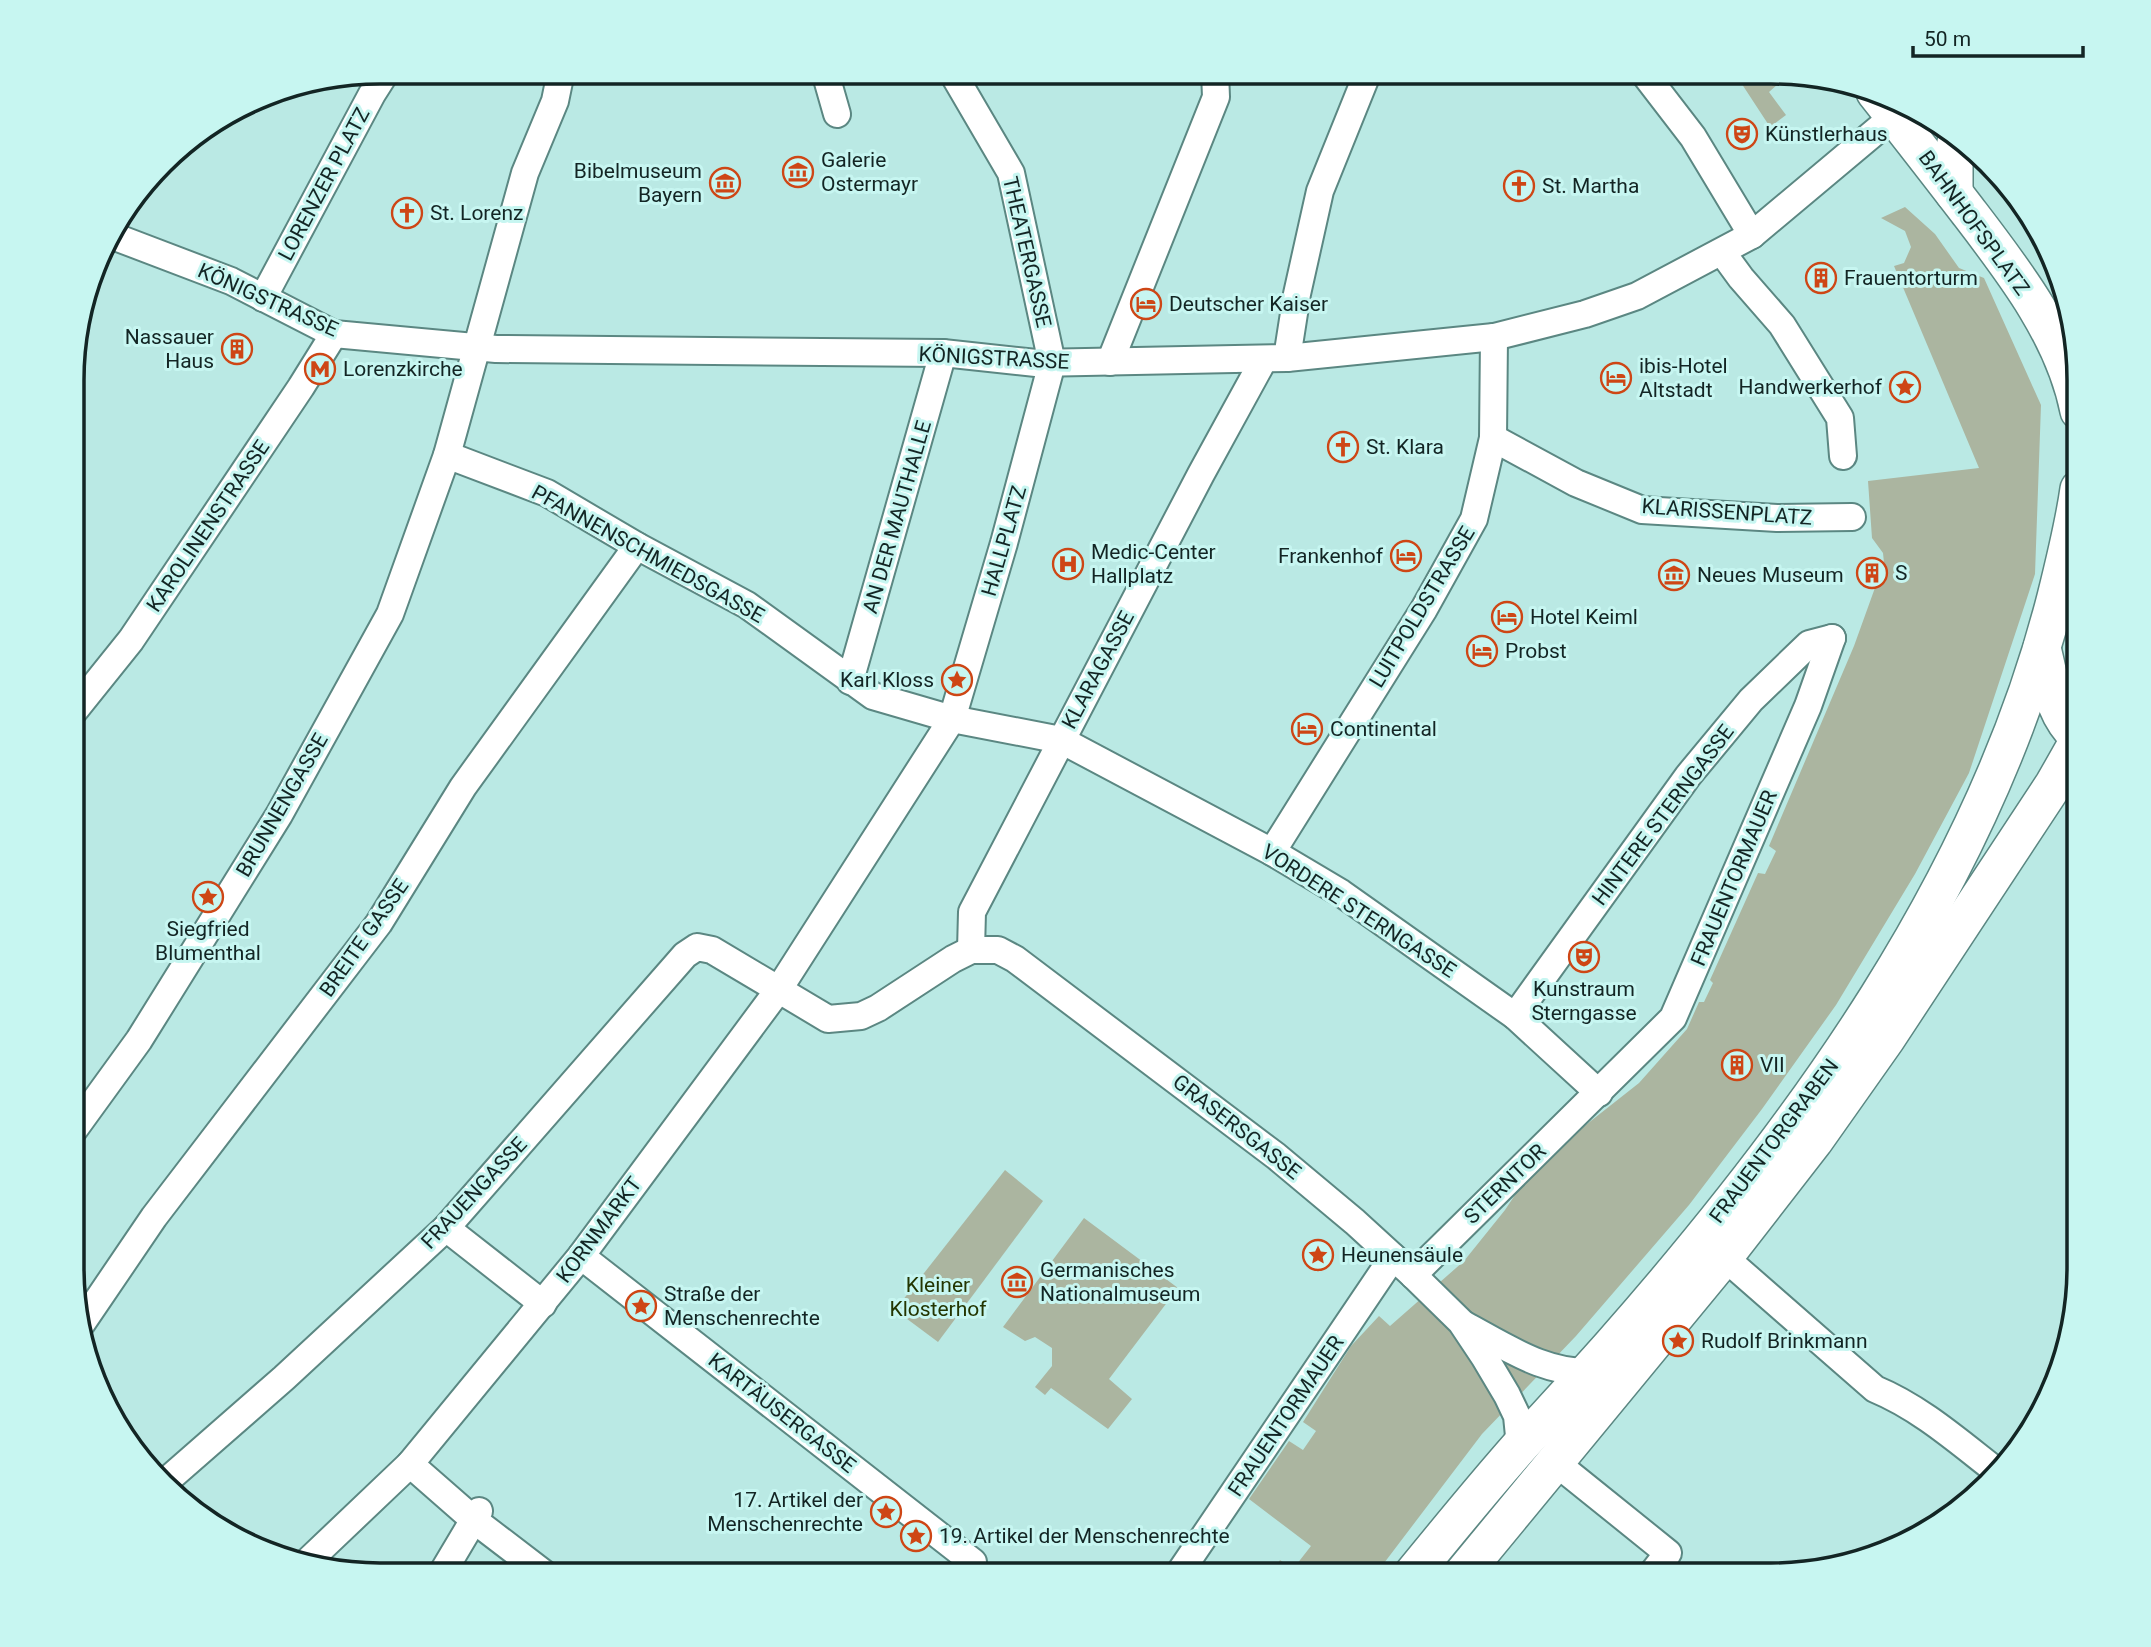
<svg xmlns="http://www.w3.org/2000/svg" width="2151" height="1647" font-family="Roboto,sans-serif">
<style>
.green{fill:#abb5a0}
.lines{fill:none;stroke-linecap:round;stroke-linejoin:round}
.street-casing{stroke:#5b8782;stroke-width:30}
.secondary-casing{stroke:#5b8782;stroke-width:40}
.street{stroke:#fff;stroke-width:26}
.secondary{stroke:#fff;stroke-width:37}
.labels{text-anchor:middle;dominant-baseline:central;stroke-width:6;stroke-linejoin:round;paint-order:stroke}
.poi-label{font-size:21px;fill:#132524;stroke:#c7f6f1;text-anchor:start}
.street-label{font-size:21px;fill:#132524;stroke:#c7f6f1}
.park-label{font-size:21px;fill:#233501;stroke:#c7f6f1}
.rim{fill:none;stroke:#132524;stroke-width:3.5}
</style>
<rect width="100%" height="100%" fill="#bae9e4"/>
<g class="green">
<polygon points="1734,72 1770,72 1778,84 1769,92 1786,115 1770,127"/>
<polygon points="1905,207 1935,234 1959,268 1984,278 2041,405 2035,574 1969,773 1915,874 1836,1005 1762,1109 1689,1205 1576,1336 1482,1434 1375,1575 1270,1575 1280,1560 1293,1569 1311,1546 1249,1499 1289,1441 1303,1450 1316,1431 1303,1422 1351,1346 1379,1316 1390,1326 1464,1261 1505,1210 1535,1165 1639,1083 1687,1029 1699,1002 1704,1002 1713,983 1710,980 1758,873 1765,874 1776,851 1769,846 1854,646 1876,585 1886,582 1883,553 1872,538 1868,481 1979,468 1894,266 1904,263 1911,247 1905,231 1881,218"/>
<polygon points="1005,1170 1043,1201 938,1342 895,1310"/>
<polygon points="1084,1218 1178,1288 1109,1379 1132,1399 1108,1429 1051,1388 1045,1395 1035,1387 1052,1366 1052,1348 1035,1337 1025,1341 1003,1327"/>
</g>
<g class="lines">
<g class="street-casing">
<g id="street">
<polyline points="825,72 837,114"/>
<polyline points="1643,72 1693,137 1752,235"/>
<polyline points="110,235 231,281 334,334 496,349 943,353 1036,363 1287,358 1494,337 1585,314 1637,296 1752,235 1894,116"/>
<polyline points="1722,252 1741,278 1782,325 1840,418 1843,456"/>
<polyline points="263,298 372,94 386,72"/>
<polyline points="1287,358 1297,294 1320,191 1368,72"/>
<polyline points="1110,362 1216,97 1215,72"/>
<polyline points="1493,438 1576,483 1642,510 1777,518 1852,517"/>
<polyline points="447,455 547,493 637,546 747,605 873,696 952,719 1061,740 1272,852 1341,893 1515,1016 1599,1093"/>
<polyline points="850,681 943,353"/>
<polyline points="74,711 131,640 301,387 334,334"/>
<polyline points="1272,852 1424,609 1474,519 1493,438 1494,337"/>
<polyline points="971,950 972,912 1201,474 1264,359"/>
<polyline points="1515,1016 1688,776 1751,700 1809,644 1832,638"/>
<polyline points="73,1131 139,1040 279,815 390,614 447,455 525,173 555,101 561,72"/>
<polyline points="446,1228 543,1304"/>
<polyline points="581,1256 973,1562 974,1575"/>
<path d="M1724,1257l151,132c46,19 85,54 124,84"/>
<polyline points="1413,1275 1673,1018 1808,706 1832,638"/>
<polyline points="82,1323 154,1217 379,923 463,787 637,546"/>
<path d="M1465,1325c41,22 84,52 133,46"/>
<polyline points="1555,1462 1668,1553 1651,1575"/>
<polyline points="410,1464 474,1520 546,1575"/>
<polyline points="164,1483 284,1378 446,1228 685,955 697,947 712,950 828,1019 861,1016 878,1008 953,959 971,950 998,950 1015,959 1276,1156 1355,1222 1413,1275 1461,1322 1485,1358 1507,1395 1517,1416 1520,1446"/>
<polyline points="307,1562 410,1464 581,1256 779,989 952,719 1004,543 1052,363 1011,173 952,72"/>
<polyline points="441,1575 479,1511"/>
<polyline points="1178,1575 1393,1257"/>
</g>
</g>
<g class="secondary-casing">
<g id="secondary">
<path d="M1875,92c31,39 62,79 92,118 46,60 97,125 112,201"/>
<polyline points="1954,193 1954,154 1957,137"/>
<path d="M2042,648c9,35 10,64 37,90"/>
<path d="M1412,1575c35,-43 71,-87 108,-129 31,-34 62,-67 92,-101 191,-217 372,-465 444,-748 9,-36 18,-72 23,-108"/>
<polyline points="1462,1575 1724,1257 1814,1141 1886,1039 2054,784 2079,740"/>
</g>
</g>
<use href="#street" class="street"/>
<use href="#secondary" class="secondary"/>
</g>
<defs>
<g id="theatre-ring" transform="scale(1.575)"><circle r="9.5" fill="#c7f6f1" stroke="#ce4615" stroke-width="1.5"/><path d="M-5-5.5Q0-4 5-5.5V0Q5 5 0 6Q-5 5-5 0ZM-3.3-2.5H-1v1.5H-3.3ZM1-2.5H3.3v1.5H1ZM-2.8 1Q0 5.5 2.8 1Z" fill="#ce4615"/></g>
<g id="museum-ring" transform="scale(1.575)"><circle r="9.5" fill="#c7f6f1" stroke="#ce4615" stroke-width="1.5"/><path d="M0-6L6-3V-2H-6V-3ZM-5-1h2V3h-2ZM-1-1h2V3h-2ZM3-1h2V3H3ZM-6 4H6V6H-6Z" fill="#ce4615"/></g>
<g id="church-ring" transform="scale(1.575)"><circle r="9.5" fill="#c7f6f1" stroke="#ce4615" stroke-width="1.5"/><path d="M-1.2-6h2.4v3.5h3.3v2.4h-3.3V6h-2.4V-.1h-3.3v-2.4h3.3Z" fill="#ce4615"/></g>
<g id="building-ring" transform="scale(1.575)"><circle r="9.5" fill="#c7f6f1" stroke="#ce4615" stroke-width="1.5"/><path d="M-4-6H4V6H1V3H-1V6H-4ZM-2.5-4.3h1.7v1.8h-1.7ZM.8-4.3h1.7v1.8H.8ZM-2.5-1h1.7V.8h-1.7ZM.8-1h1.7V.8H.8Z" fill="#ce4615"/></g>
<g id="hotel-ring" transform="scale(1.575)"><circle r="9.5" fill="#c7f6f1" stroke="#ce4615" stroke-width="1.5"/><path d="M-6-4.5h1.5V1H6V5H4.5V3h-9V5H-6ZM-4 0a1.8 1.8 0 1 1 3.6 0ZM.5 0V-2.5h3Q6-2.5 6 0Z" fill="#ce4615"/></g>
<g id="metro-ring" transform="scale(1.575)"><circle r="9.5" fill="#c7f6f1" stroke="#ce4615" stroke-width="1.5"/><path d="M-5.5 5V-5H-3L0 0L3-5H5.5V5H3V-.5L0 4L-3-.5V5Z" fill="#ce4615"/></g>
<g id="sight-ring" transform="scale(1.575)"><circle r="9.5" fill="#c7f6f1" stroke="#ce4615" stroke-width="1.5"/><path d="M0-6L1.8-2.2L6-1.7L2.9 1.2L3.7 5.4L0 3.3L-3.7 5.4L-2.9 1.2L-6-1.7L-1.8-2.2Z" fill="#ce4615"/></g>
<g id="hospital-ring" transform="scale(1.575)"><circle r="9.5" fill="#c7f6f1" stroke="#ce4615" stroke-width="1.5"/><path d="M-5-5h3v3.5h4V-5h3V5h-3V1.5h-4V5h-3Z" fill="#ce4615"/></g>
</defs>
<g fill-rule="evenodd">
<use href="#theatre-ring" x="1742" y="134"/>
<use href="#museum-ring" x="798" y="172"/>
<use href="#museum-ring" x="725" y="183"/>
<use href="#church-ring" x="1519" y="186"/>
<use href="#church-ring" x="407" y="213"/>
<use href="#building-ring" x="1821" y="278"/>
<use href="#hotel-ring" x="1146" y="304"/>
<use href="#building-ring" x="237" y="349"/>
<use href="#metro-ring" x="320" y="369"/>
<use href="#hotel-ring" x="1616" y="378"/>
<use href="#sight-ring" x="1905" y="387"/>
<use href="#church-ring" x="1343" y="447"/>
<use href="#hotel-ring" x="1406" y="556"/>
<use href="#hospital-ring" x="1068" y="564"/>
<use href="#building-ring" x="1872" y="573"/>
<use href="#museum-ring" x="1674" y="575"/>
<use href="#hotel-ring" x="1507" y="617"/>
<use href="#hotel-ring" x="1482" y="651"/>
<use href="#sight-ring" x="957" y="680"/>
<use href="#hotel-ring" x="1307" y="729"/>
<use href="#sight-ring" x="208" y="897"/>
<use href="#theatre-ring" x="1584" y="957"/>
<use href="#building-ring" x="1737" y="1065"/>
<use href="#sight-ring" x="1318" y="1255"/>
<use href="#museum-ring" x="1017" y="1282"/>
<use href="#sight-ring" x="641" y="1306"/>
<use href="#sight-ring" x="1678" y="1341"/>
<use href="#sight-ring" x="886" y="1512"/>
<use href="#sight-ring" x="916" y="1536"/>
</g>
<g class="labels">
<g class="poi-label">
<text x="1765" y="134">Künstlerhaus</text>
<text x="821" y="160">Galerie<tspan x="821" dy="24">Ostermayr</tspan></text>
<text x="702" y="171" text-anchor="end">Bibelmuseum<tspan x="702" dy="24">Bayern</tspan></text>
<text x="1542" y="186">St. Martha</text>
<text x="430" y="213">St. Lorenz</text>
<text x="1844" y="278">Frauentorturm</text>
<text x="1169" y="304">Deutscher Kaiser</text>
<text x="214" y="337" text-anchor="end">Nassauer<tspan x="214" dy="24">Haus</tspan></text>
<text x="1639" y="366">ibis-Hotel<tspan x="1639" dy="24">Altstadt</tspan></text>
<text x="343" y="369">Lorenzkirche</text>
<text x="1882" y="387" text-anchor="end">Handwerkerhof</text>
<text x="1366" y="447">St. Klara</text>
<text x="1091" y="552">Medic-Center<tspan x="1091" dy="24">Hallplatz</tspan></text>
<text x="1383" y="556" text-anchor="end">Frankenhof</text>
<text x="1895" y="573">S</text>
<text x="1697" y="575">Neues Museum</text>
<text x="1530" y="617">Hotel Keiml</text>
<text x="1505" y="651">Probst</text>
<text x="934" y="680" text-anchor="end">Karl Kloss</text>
<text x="1330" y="729">Continental</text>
<text x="208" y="929" text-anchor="middle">Siegfried<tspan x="208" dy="24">Blumenthal</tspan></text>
<text x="1584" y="989" text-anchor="middle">Kunstraum<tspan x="1584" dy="24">Sterngasse</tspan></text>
<text x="1760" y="1065">VII</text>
<text x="1341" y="1255">Heunensäule</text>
<text x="1040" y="1270">Germanisches<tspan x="1040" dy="24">Nationalmuseum</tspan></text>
<text x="664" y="1294">Straße der<tspan x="664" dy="24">Menschenrechte</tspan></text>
<text x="1701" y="1341">Rudolf Brinkmann</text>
<text x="863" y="1500" text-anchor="end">17. Artikel der<tspan x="863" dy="24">Menschenrechte</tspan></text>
<text x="939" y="1536">19. Artikel der Menschenrechte</text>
</g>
<g class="street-label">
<text transform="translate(324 184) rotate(-62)">LORENZER PLATZ</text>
<text transform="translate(1974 223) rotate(54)">BAHNHOFSPLATZ</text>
<text transform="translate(1027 252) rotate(77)">THEATERGASSE</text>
<text transform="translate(268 300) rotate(24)">KÖNIGSTRASSE</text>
<text transform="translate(994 358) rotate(3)">KÖNIGSTRASSE</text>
<text transform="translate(1727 512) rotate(4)">KLARISSENPLATZ</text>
<text transform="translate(897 517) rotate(-74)">AN DER MAUTHALLE</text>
<text transform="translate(208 526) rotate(-56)">KAROLINENSTRASSE</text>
<text transform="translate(1004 541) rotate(-74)">HALLPLATZ</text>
<text transform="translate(648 554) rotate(29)">PFANNENSCHMIEDSGASSE</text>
<text transform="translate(1422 607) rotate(-59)">LUITPOLDSTRASSE</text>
<text transform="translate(1098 670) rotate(-62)">KLARAGASSE</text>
<text transform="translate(282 805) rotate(-60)">BRUNNENGASSE</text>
<text transform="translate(1663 815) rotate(-53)">HINTERE STERNGASSE</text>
<text transform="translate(1734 878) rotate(-67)">FRAUENTORMAUER</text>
<text transform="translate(1359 911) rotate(33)">VORDERE STERNGASSE</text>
<text transform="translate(364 938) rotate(-55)">BREITE GASSE</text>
<text transform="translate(1237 1127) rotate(38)">GRASERSGASSE</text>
<text transform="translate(1774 1141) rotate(-53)">FRAUENTORGRABEN</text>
<text transform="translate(1505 1184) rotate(-44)">STERNTOR</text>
<text transform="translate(474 1193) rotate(-47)">FRAUENGASSE</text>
<text transform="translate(599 1230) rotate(-53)">KORNMARKT</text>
<text transform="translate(782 1413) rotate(38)">KARTÄUSERGASSE</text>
<text transform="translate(1286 1416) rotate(-56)">FRAUENTORMAUER</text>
</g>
<g class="park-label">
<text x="938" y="1285">Kleiner<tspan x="938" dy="24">Klosterhof</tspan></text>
</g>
</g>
<path d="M0 0H2151V1647H0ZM380 84H1771A296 296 0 0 1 2067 380V1267A296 296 0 0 1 1771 1563H380A296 296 0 0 1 84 1267V380A296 296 0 0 1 380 84Z" fill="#c7f6f1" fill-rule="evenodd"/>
<path class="rim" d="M380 84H1771A296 296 0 0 1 2067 380V1267A296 296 0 0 1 1771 1563H380A296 296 0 0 1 84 1267V380A296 296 0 0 1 380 84Z"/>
<path d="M1913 46v10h170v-10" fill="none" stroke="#132524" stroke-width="3.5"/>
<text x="1924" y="46" font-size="21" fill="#132524" stroke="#c7f6f1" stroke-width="5" paint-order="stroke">50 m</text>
</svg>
